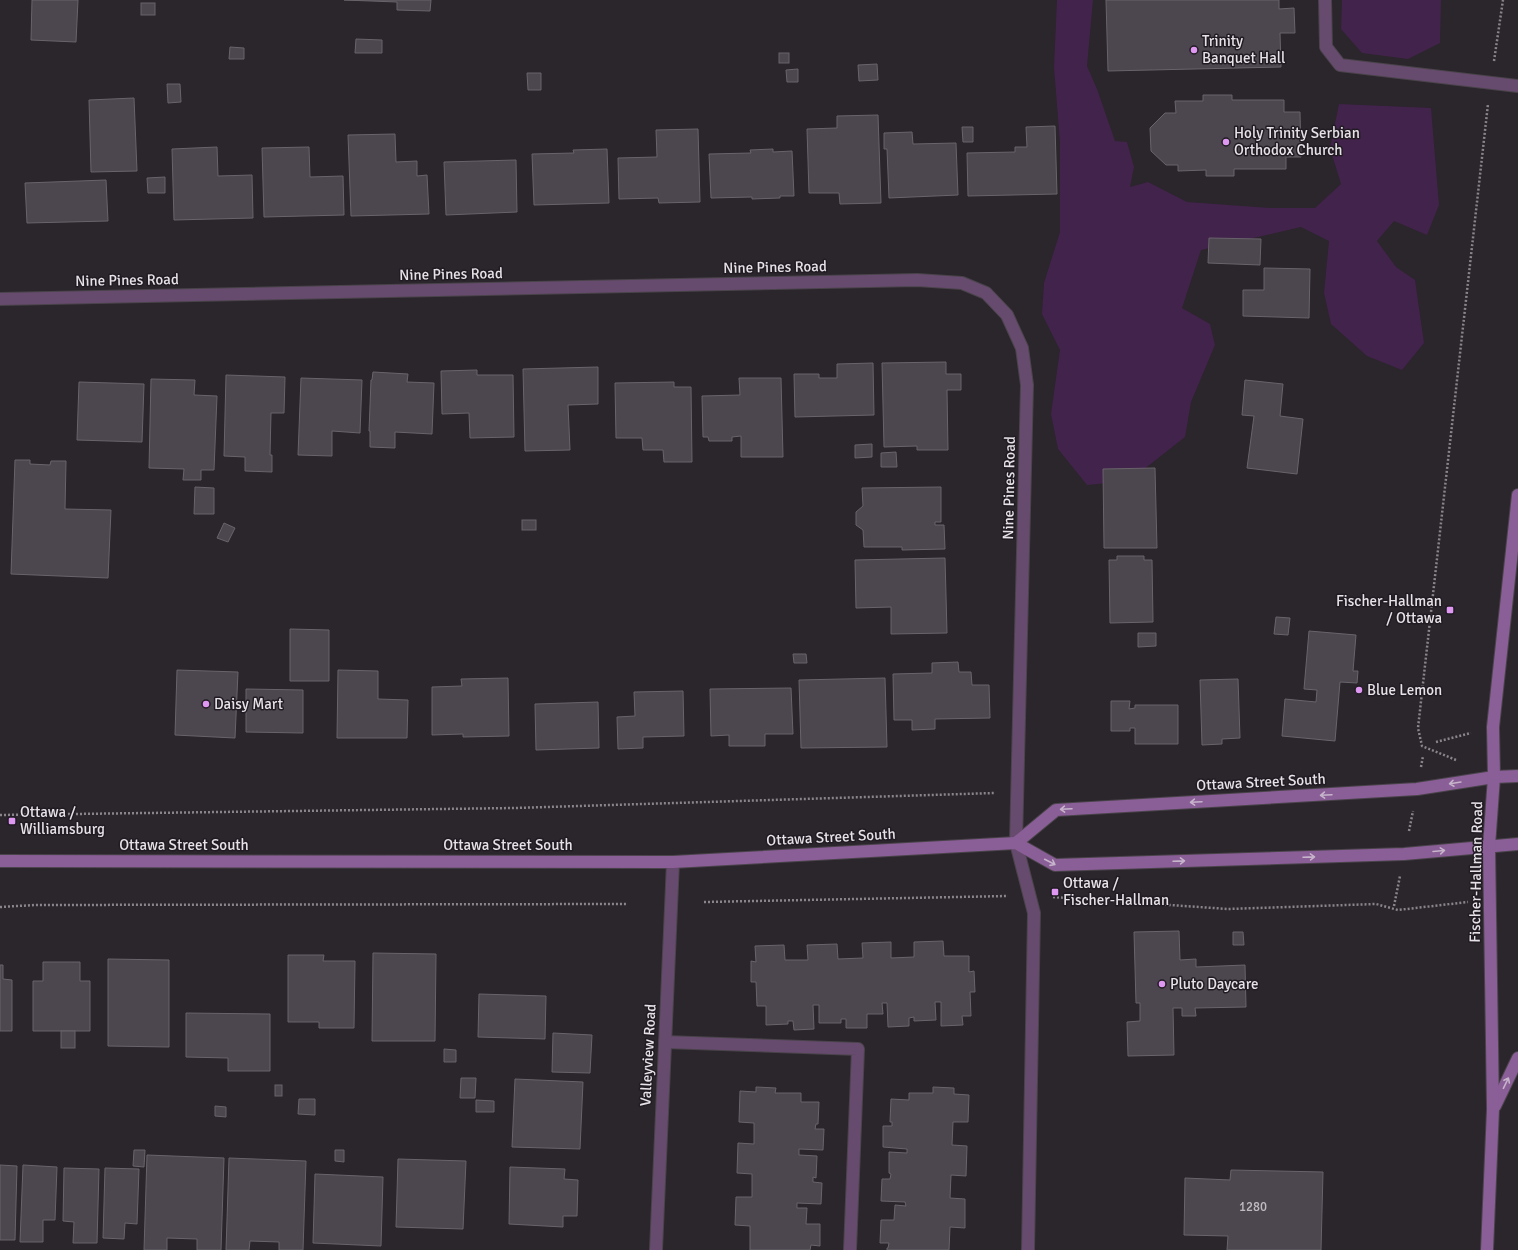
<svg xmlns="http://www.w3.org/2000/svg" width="1518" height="1250" font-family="Signika,sans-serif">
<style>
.green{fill:#42234b}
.building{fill:#4c464e;stroke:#69636b}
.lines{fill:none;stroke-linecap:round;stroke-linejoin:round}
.lane-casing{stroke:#49434a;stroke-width:14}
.street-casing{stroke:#49434a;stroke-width:14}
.secondary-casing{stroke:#49434a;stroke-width:14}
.path{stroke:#8a858b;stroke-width:2.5;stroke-dasharray:2 2;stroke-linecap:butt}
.lane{stroke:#674b6e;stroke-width:12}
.street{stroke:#674b6e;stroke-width:12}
.secondary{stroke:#8a5e96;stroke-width:12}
.oneway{stroke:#c6b4cb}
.poi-dot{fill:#de98f2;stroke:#211b23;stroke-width:1.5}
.labels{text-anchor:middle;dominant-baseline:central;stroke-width:3;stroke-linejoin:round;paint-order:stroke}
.number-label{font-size:13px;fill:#c0bbc1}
.poi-label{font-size:15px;fill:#e6e2e7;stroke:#211b23;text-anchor:start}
.street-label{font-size:15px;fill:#e6e2e7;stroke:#211b23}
</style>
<rect width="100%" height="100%" fill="#2b252c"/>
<g class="green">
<polygon points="1057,0 1093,0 1087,66 1097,89 1115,141 1127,142 1134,167 1130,187 1148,182 1187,202 1270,208 1315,208 1341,184 1330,148 1339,104 1431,108 1439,205 1427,235 1394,221 1377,241 1396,267 1415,280 1424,343 1402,370 1367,356 1331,324 1324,293 1329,241 1301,227 1201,250 1182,308 1210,324 1215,345 1191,402 1185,437 1129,481 1087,485 1058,449 1051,414 1060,350 1042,314 1044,283 1060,232 1060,143 1054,67"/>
<polygon points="1342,0 1441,0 1440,43 1408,59 1362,53 1341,29"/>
</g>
<g class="building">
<polygon points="32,0 78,0 76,42 31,40"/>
<polygon points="344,0 431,0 430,11 397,10 397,2"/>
<polygon points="1106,0 1279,0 1279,9 1294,8 1295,33 1280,33 1281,67 1108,71"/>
<rect x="141" y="3" width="14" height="12"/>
<polygon points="356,39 382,40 382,53 355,53"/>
<polygon points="230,47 244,48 244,59 229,59"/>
<rect x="779" y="53" width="10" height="10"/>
<polygon points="877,64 878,80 859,81 858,65"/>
<polygon points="798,69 798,82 787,82 786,70"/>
<polygon points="527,73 541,73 541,90 528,90"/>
<polygon points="167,84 180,84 181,102 168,103"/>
<polygon points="1203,95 1232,95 1232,100 1284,100 1284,112 1300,112 1301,157 1286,157 1286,169 1234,169 1234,176 1206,176 1206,170 1178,171 1178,165 1166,165 1151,151 1150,128 1165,113 1176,113 1175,101 1203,101"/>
<polygon points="134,98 137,171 91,172 89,100"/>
<polygon points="878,115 881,203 840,204 839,193 809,193 807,129 837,128 837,116"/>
<polygon points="1055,126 1057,194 968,196 967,153 1015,152 1015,147 1027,147 1026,127"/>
<polygon points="962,127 973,127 973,142 963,142"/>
<polygon points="698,129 700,202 659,203 658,198 619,199 618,158 657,157 656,130"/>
<polygon points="912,132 913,144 956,143 958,195 889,198 887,149 884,149 884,133"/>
<polygon points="395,134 396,162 417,161 417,176 427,175 429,214 351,216 348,135"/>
<polygon points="217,147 218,176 252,175 253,218 174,220 172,149"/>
<polygon points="309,147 310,177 343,176 344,215 264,217 262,148"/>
<polygon points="607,149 609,203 534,205 532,154 574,153 573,150"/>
<polygon points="773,149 773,152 792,151 794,196 780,196 780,198 752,199 752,197 711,198 709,154 751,153 750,150"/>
<polygon points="516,160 517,212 446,215 444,162"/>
<polygon points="165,177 165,193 148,193 147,178"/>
<polygon points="106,180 108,221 27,223 25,183"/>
<polygon points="1209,238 1261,239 1260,265 1208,263"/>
<polygon points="1264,268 1310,269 1309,318 1243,316 1243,290 1264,290"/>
<polygon points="946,362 946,374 961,374 961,390 947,390 948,450 917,450 917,446 884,447 882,363"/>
<polygon points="873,363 874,415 795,417 794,374 819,374 819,378 837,378 837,364"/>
<polygon points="598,367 598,404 568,405 570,450 525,451 523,369"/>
<polygon points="477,370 477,375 513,375 514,437 470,438 469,413 442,414 441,371"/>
<polygon points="373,372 408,374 407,382 434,383 432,434 395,432 395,448 370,447 370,431 369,431 371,380 372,380"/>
<polygon points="226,375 285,377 284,413 271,413 270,455 272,455 272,472 245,471 245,457 224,456"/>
<polygon points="301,378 362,380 360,433 332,431 332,456 298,455"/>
<polygon points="739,378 781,378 783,457 741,457 741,436 732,437 732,441 709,441 708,437 703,437 702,396 740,395"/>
<polygon points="151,379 195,380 194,395 217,396 214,470 201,470 201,480 183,480 184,469 149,468"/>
<polygon points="1245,380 1283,384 1280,416 1303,419 1297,474 1247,468 1254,416 1242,415"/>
<polygon points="79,382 144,384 142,442 77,440"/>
<polygon points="674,382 674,387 691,387 692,462 664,462 663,450 643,450 642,438 616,438 615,383"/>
<polygon points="872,444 872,457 855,458 855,445"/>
<polygon points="896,452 897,467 881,467 881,453"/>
<polygon points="15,460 30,460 30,464 50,465 51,461 66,461 65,509 111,510 108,578 11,574"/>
<polygon points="1155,468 1157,548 1104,548 1103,469"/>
<polygon points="195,487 214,488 214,514 194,514"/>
<polygon points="941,487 941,522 935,522 935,525 944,525 945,549 902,550 902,547 864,547 863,530 856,525 856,512 863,506 862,488"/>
<rect x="522" y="520" width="14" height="10"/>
<polygon points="224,523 235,528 228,542 217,538"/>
<polygon points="1117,556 1144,556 1144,560 1152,560 1153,622 1110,623 1109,560 1117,560"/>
<polygon points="945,558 947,633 891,634 891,607 856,608 855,560"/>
<polygon points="1276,617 1290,618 1288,635 1274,634"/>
<polygon points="290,629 329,630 329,681 290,681"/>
<polygon points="1309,631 1356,635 1353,671 1358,671 1357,683 1340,682 1335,741 1282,736 1285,699 1316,702 1317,690 1304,689"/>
<polygon points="1138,633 1156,633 1156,646 1138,647"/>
<polygon points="793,654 806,654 807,663 794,663"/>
<polygon points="958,662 959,672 971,672 972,685 989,685 990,718 935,719 935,729 912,730 912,720 894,720 893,674 932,673 932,663"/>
<polygon points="177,670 238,672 235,738 175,735"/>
<polygon points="338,670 378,671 378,699 408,700 407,738 337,738"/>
<polygon points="508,678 509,736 463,737 463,734 432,735 432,687 462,686 461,679"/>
<polygon points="885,678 887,747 801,748 799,680"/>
<polygon points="1238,679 1240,738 1222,739 1222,744 1202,745 1200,680"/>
<polygon points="791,688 793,734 765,734 765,746 729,746 729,735 711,736 710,689"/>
<polygon points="246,689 303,690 303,733 246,732"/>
<polygon points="683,691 684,736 643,737 643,748 618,749 617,717 635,716 634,692"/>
<polygon points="1111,701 1130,701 1129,709 1135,708 1135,705 1178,705 1178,744 1135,744 1135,728 1130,728 1130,731 1111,731"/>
<polygon points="598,702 599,748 536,750 535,704"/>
<polygon points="1179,931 1180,960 1196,959 1196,967 1245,965 1246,1007 1195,1008 1196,1016 1182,1016 1182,1008 1173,1008 1174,1055 1128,1056 1127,1022 1140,1021 1140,1003 1136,1003 1134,932"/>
<polygon points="1233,932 1243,932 1244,945 1233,945"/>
<polygon points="943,941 944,956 969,956 969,972 974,971 975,992 970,992 971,1016 962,1016 963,1025 941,1026 941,1002 935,1002 936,1020 914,1021 914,1017 909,1018 909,1026 888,1027 887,1003 882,1003 883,1014 867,1014 867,1028 846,1028 846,1019 841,1019 841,1023 819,1023 819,1005 813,1005 814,1029 794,1030 793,1021 788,1021 788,1024 766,1025 766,1006 757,1006 756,982 751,982 751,961 756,962 755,946 784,945 785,960 808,960 807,945 837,944 838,959 863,958 862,943 891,942 891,958 914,957 914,942"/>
<polygon points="373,953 436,954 435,1041 372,1041"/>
<polygon points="288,955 324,955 323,961 355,961 354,1028 319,1028 319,1022 288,1022"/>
<polygon points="108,959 169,960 169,1047 108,1046"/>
<polygon points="43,962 80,962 80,981 90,981 90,1031 33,1031 33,981 43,981"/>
<polygon points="0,965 3,965 3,979 12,980 12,1031 0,1031"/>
<polygon points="479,994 546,996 545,1039 478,1037"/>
<polygon points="186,1013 270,1014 270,1071 228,1071 228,1058 186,1057"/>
<rect x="61" y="1031" width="14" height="17"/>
<polygon points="553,1033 592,1035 590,1073 552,1072"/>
<polygon points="444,1049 456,1050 456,1062 444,1062"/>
<polygon points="461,1078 476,1078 475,1098 460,1098"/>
<polygon points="515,1079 583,1082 580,1149 512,1147"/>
<rect x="275" y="1085" width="7" height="11"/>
<polygon points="756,1087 776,1088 775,1093 801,1093 801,1102 819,1102 818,1124 816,1124 815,1129 824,1129 823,1150 799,1149 799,1155 817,1156 816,1178 813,1177 813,1182 822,1183 821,1204 797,1203 797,1208 807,1208 806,1224 820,1224 820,1246 811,1245 810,1250 750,1250 750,1226 735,1225 736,1197 752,1197 752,1174 737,1173 738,1143 754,1144 754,1123 739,1122 740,1091 756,1092"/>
<polygon points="933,1087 954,1088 954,1094 969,1095 968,1122 953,1122 952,1145 967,1146 966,1176 951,1175 950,1198 965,1199 965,1228 950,1227 949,1250 887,1250 887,1248 888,1248 889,1243 880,1243 881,1220 894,1220 895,1205 906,1206 905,1202 881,1201 882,1179 890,1179 891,1174 889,1173 889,1152 907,1153 907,1149 883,1147 883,1126 892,1126 892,1122 890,1122 891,1099 909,1100 909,1093 933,1093"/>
<polygon points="299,1099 315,1099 315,1115 298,1114"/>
<polygon points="476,1100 494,1101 494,1112 476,1112"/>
<polygon points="215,1106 226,1107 226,1117 215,1116"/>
<polygon points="134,1150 145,1150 144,1167 133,1166"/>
<polygon points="335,1150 344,1150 344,1162 335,1161"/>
<polygon points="147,1155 224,1158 221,1250 197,1250 197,1239 167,1238 167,1250 144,1250"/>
<polygon points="229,1158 306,1161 303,1250 279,1250 279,1242 250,1241 249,1250 226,1250"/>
<polygon points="398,1159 466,1161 463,1229 396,1227"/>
<polygon points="0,1165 17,1166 15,1240 0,1240"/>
<polygon points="23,1165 57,1167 55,1220 43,1220 43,1242 20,1242"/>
<polygon points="510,1167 565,1169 564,1179 578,1180 577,1216 563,1216 563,1227 509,1224"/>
<polygon points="64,1168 99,1169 97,1243 73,1243 74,1222 63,1221"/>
<polygon points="105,1168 139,1169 137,1224 125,1223 124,1239 103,1238"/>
<polygon points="1231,1170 1323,1172 1321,1250 1227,1250 1228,1236 1184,1235 1185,1178 1230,1180"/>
<polygon points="315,1174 383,1177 381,1246 313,1243"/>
</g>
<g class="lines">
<g class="lane-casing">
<g id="lane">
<polyline points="1325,0 1326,47 1340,65 1518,86"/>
<polyline points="1016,843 1034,913 1028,1250"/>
<polyline points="665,1042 858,1049 850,1250"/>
</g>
</g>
<g class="street-casing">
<g id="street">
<polyline points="0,299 917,280 962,283 986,293 1007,315 1022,348 1027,385 1016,843"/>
<polyline points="656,1250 673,862"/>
</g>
</g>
<g class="secondary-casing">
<g id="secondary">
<polyline points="1016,843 1056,810 1417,789 1494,777 1518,776"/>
<polyline points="0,861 673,862 1016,843 1055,865 1404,854 1518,844"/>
<polyline points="1495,1106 1518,1058"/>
<polyline points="1487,1250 1493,1109 1489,846 1494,777 1493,727 1518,495"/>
</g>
</g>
<g class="path">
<polyline points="1494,61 1503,0"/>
<polyline points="1436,742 1471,733"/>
<polyline points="1456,760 1422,746 1418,728 1488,104"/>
<polyline points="1421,767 1423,756"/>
<polyline points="0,815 514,808 995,793"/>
<polyline points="1409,831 1413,811"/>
<polyline points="1053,897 1228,909 1376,904 1398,910 1468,902"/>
<polyline points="704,902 1008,896"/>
<polyline points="1394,906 1400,876"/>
<polyline points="0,907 35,905 626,904"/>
</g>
<use href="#lane" class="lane"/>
<use href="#street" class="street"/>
<use href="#secondary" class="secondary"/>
</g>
<defs><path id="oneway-shaft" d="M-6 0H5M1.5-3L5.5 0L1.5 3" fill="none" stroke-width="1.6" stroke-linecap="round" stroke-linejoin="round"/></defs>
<g class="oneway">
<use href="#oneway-shaft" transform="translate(1455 783) rotate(171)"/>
<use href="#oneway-shaft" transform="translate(1326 795) rotate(177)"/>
<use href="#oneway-shaft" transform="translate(1196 802) rotate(177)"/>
<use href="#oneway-shaft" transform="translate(1066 809) rotate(177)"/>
<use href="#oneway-shaft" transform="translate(1439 851) rotate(-5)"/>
<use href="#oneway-shaft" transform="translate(1309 857) rotate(-2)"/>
<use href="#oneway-shaft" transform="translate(1179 861) rotate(-2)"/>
<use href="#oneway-shaft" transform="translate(1050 862) rotate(27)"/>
<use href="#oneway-shaft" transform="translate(1506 1083) rotate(-64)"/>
</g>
<g class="poi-dot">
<circle cx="1194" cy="50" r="4"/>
<circle cx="1226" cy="142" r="4"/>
<rect x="1446" y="606" width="8" height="8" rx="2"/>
<circle cx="1359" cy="690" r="4"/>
<circle cx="206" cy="704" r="4"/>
<rect x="8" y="817" width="8" height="8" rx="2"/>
<rect x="1051" y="888" width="8" height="8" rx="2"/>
<circle cx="1162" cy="984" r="4"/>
</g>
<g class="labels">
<g class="number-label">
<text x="1253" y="1207">1280</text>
</g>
<g class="poi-label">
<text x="1202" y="41">Trinity<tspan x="1202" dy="17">Banquet Hall</tspan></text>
<text x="1234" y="133">Holy Trinity Serbian<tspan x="1234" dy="17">Orthodox Church</tspan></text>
<text x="1442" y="601" text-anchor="end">Fischer-Hallman<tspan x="1442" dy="17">/ Ottawa</tspan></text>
<text x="1367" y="690">Blue Lemon</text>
<text x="214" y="704">Daisy Mart</text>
<text x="20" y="812">Ottawa /<tspan x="20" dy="17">Williamsburg</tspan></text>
<text x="1063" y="883">Ottawa /<tspan x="1063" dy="17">Fischer-Hallman</tspan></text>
<text x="1170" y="984">Pluto Daycare</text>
</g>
<g class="street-label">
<text transform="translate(775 267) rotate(-1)">Nine Pines Road</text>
<text transform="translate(451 274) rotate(-1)">Nine Pines Road</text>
<text transform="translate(127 280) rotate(-1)">Nine Pines Road</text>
<text transform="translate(1009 488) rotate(-89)">Nine Pines Road</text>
<text transform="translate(1261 782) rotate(-3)">Ottawa Street South</text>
<text transform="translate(831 837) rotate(-3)">Ottawa Street South</text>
<text x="184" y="845">Ottawa Street South</text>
<text x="508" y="845">Ottawa Street South</text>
<text transform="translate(1476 872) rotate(-89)">Fischer-Hallman Road</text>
<text transform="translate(648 1055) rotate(-87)">Valleyview Road</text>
</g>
</g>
</svg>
